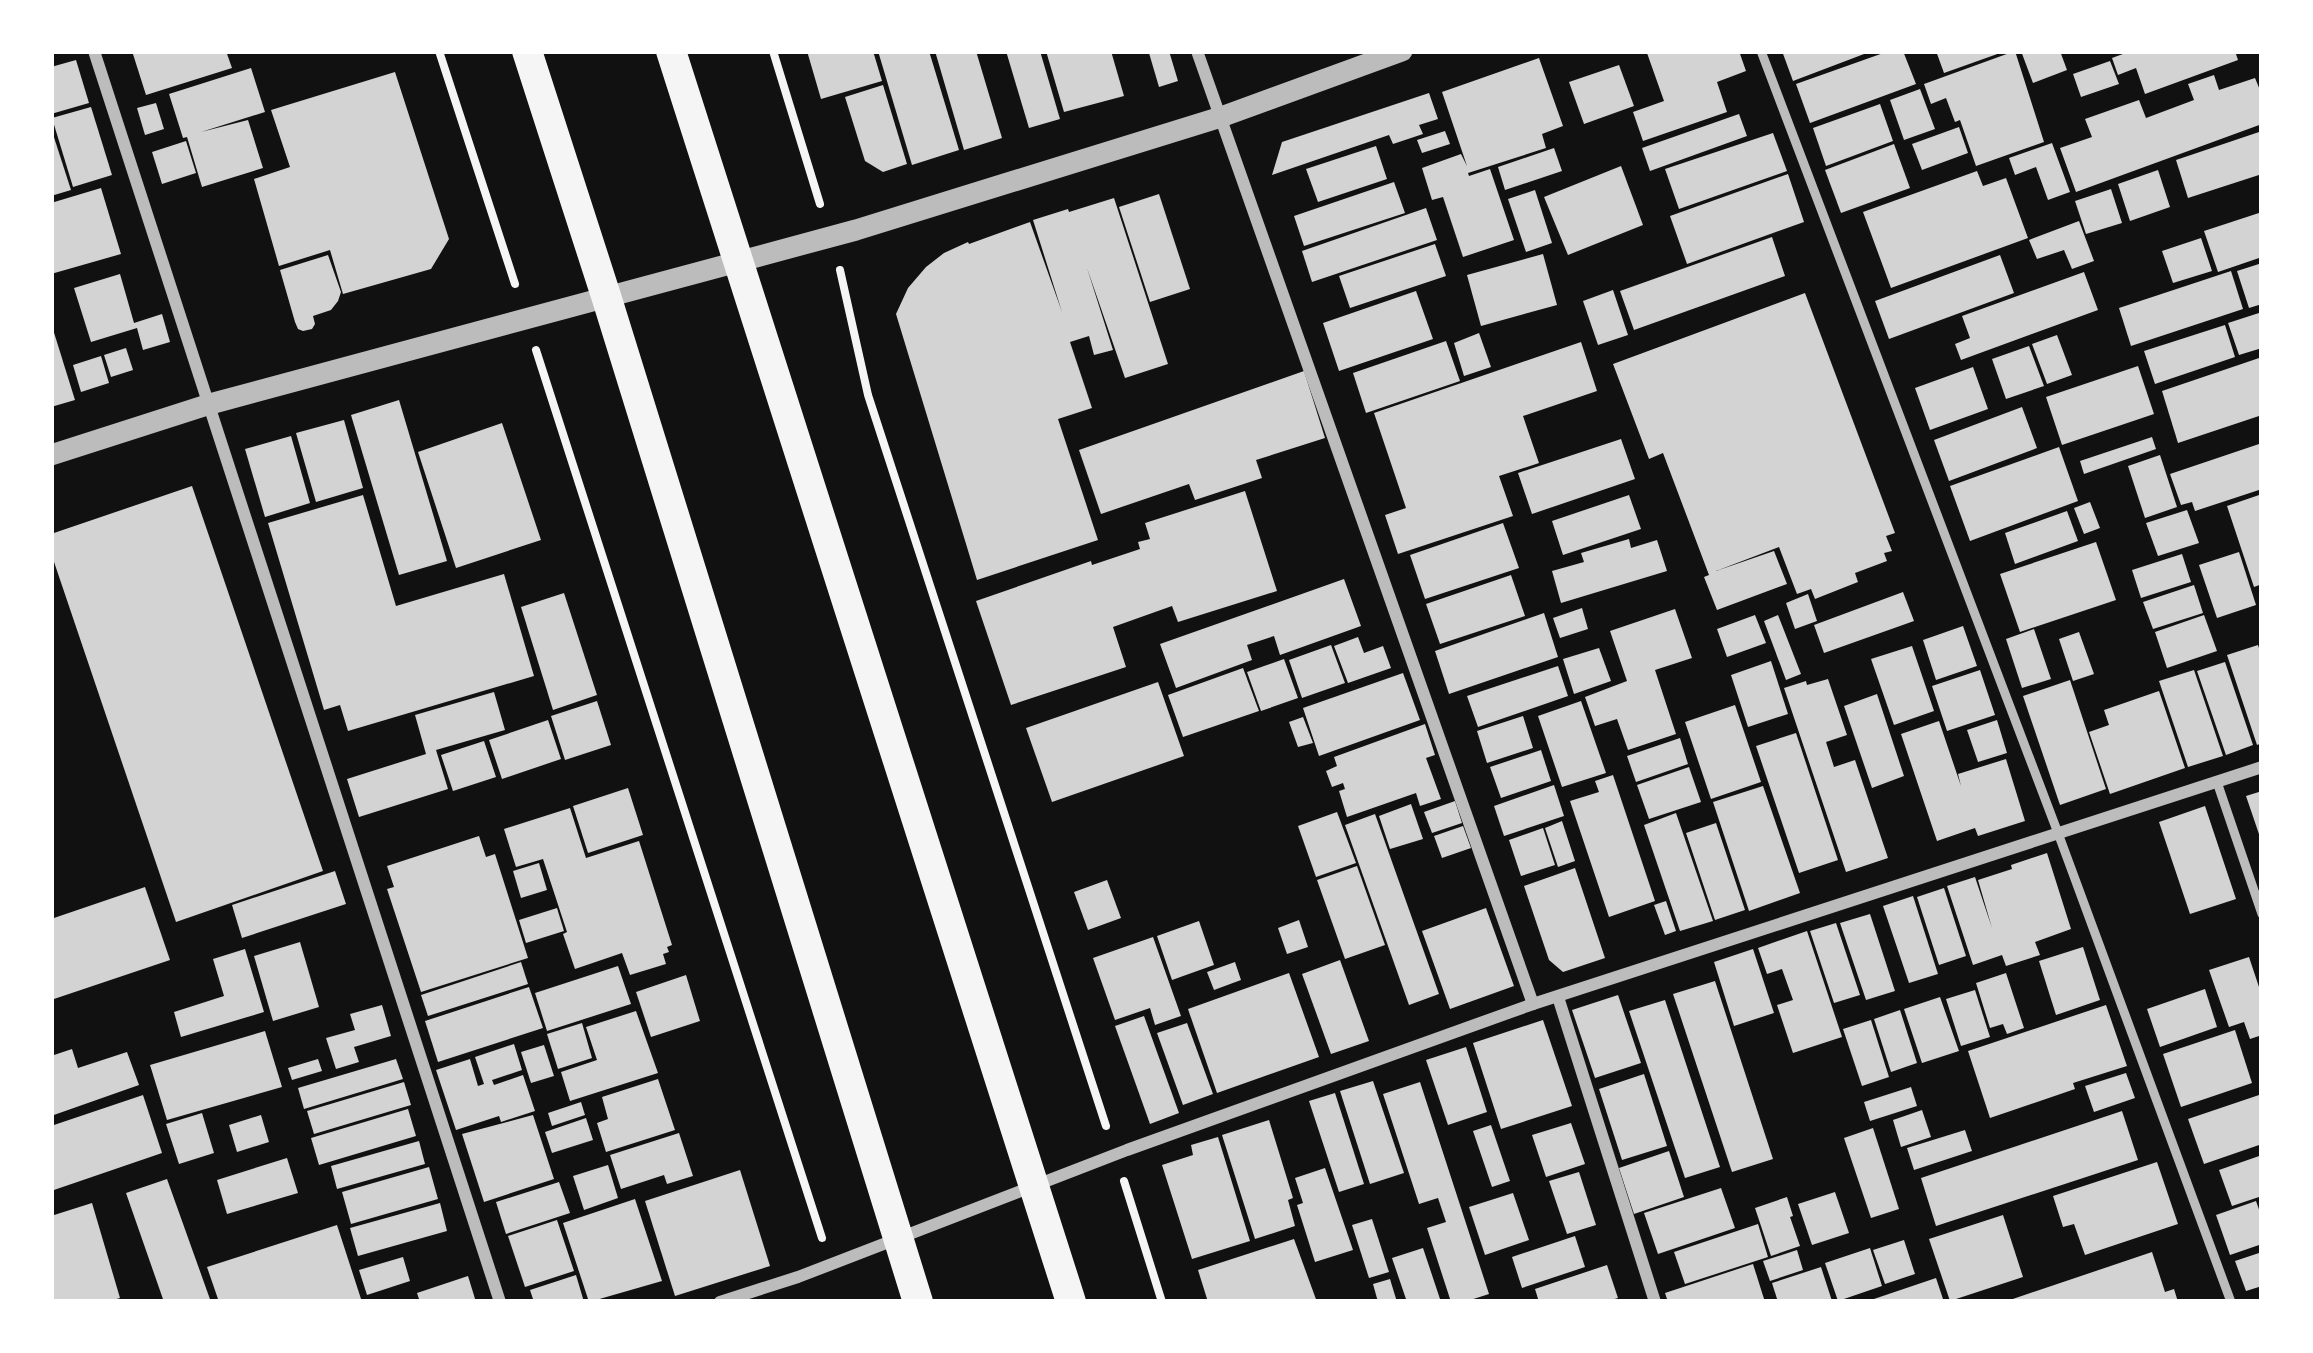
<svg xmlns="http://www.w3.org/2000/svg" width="2313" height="1353" font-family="'Titillium Web',sans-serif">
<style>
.building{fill:#d3d3d3}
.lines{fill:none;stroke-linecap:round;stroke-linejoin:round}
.path{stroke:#f5f5f5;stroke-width:8}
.service{stroke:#bcbcbc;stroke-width:9}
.minor{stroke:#bcbcbc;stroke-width:12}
.tertiary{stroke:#bcbcbc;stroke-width:21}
.primary{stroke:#f5f5f5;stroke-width:30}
</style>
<rect width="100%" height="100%" fill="#111"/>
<g class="building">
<polygon points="132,51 226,51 232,68 146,95"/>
<polygon points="807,51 873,51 882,81 821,99"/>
<polygon points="878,51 929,51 959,150 912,165"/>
<polygon points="935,51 976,51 1002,138 964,150"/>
<polygon points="1006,51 1040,51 1060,119 1029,128"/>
<polygon points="1046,51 1111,51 1124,96 1064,112"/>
<polygon points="1155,51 1169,51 1178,81 1159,87 1149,53"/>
<polygon points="1653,51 1739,51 1746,71 1717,82 1727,112 1643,141 1633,112 1664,101 1647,53"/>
<polygon points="1782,51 1872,51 1793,81"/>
<polygon points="1889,51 1903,51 1916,84 1810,123 1796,84"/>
<polygon points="1936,51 2003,51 2003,52 1944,73"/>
<polygon points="2015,51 2044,142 1976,166 1960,120 1955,122 1946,98 1931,104 1924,84"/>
<polygon points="2021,51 2060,51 2067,70 2033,83"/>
<polygon points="2131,51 2235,51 2238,60 2145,94 2136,68 2118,75 2112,58"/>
<polygon points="1539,58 1563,126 1542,134 1546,148 1468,173 1469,176 1490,169 1514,240 1463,257 1443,197 1432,200 1422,168 1461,154 1467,166 1442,92"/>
<polygon points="76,60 89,103 51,114 51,67"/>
<polygon points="2110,61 2119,84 2081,97 2073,74"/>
<polygon points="1619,65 1634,106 1584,124 1569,82"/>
<polygon points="251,68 265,112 201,132 248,120 263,168 202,187 187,137 183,138 169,94"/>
<polygon points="395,72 449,239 431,269 343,294 330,250 279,266 254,179 290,167 271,110"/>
<polygon points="2214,75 2219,90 2255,78 2262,95 2262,124 2076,192 2060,148 2092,137 2085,119 2139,100 2146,118 2194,100 2188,84"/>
<polygon points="883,85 907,164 883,172 865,161 845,97"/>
<polygon points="1920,89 1935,129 1904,140 1890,100"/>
<polygon points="1429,93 1438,119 1419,125 1423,134 1393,144 1389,135 1272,175 1282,142"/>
<polygon points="156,103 164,129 145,135 137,108"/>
<polygon points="1880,104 1893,141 1826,166 1813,128"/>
<polygon points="91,107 112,175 73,187 52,118"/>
<polygon points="1739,114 1747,136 1650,171 1642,148"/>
<polygon points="1959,127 1968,153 1922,170 1912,144"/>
<polygon points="51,128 71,190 51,196"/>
<polygon points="1445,131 1450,144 1422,153 1417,140"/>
<polygon points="2262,131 2262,174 2188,198 2176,160"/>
<polygon points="1773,133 1787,171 1679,209 1665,169"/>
<polygon points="186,141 196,173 162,184 152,152"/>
<polygon points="2052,143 2070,192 2048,200 2036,167 2015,175 2009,158"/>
<polygon points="1894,144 1910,188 1841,213 1825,170"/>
<polygon points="1376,146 1387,179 1318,202 1306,169"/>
<polygon points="1554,148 1562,171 1505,190 1498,167"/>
<polygon points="1621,166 1643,225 1568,255 1544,197"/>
<polygon points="2158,170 2170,207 2130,221 2118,184"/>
<polygon points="1977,171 1983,186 2006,178 2028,238 1891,288 1863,212"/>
<polygon points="1788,174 1804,222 1687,264 1670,216"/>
<polygon points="1394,182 1405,213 1304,246 1294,216"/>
<polygon points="101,188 121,254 51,274 51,203"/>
<polygon points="2111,189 2122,223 2086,234 2075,201"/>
<polygon points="1535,190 1552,243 1526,252 1508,199"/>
<polygon points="1159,194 1190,289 1150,302 1119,207"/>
<polygon points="1114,198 1168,364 1125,378 1087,268 1113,350 1094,355 1089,336 1070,342 1092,408 1058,419 1098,540 977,580 896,314 908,288 926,267 944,253 968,242 969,244 1030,222 1062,312 1033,220 1068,209 1069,212"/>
<polygon points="1426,208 1437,240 1312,282 1302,251"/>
<polygon points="2262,212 2262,257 2218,272 2204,231"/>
<polygon points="2079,221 2094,261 2072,269 2064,250 2037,259 2029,240"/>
<polygon points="1772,237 1785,276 1634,330 1620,291"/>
<polygon points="2201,238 2212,271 2173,283 2162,251"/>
<polygon points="1435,244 1446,276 1350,308 1339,276"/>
<polygon points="1543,254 1557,305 1481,326 1467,275"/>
<polygon points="328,255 341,292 338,301 331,310 313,316 315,324 312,329 303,331 298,329 295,322 280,270"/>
<polygon points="2000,255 2014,293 1889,339 1875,301"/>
<polygon points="2262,263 2262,304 2249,308 2237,271"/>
<polygon points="2231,271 2243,309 2131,346 2119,308"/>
<polygon points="2084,272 2098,310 1961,360 1955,344 1970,338 1962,316"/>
<polygon points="120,274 134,323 162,314 170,342 143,350 137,328 91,342 74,288"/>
<polygon points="1613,290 1628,335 1598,345 1583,301"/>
<polygon points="1416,291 1433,339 1339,371 1323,323"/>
<polygon points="1805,293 1895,533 1886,536 1892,551 1884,553 1887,561 1855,573 1858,582 1815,599 1811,589 1797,594 1779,547 1716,571 1774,551 1787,584 1717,610 1704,577 1709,575 1663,453 1649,459 1613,364"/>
<polygon points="2262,312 2262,348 2239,355 2228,323"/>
<polygon points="51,323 75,400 51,407"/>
<polygon points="2225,325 2235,357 2155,384 2144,351"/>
<polygon points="1479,333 1491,367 1464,376 1454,343"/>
<polygon points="2057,335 2072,375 2047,384 2032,344"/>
<polygon points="1446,341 1460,381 1366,413 1353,373"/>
<polygon points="1581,342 1597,391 1523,416 1539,463 1499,476 1513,516 1398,554 1385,515 1406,508 1374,413"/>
<polygon points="2029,346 2044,386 2006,399 1992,359"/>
<polygon points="126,348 133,370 111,377 104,355"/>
<polygon points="101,356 109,383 81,392 73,365"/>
<polygon points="2262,357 2262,415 2178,443 2162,391"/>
<polygon points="2138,366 2154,414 2062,445 2046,397"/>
<polygon points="1973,367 1988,409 1930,430 1915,388"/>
<polygon points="1304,371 1325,438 1256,460 1262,478 1195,500 1189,484 1101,514 1079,450"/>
<polygon points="399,400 447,561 399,575 351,415"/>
<polygon points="2022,407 2037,448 1949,481 1934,440"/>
<polygon points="344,420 363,488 316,502 296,433"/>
<polygon points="502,423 541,540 456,568 418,452"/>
<polygon points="291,436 310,503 265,517 245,449"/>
<polygon points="2152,437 2156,449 2084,474 2080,461"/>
<polygon points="1621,439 1635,479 1532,514 1518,473"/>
<polygon points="2262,443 2262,489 2195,511 2192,502 2181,505 2170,474"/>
<polygon points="2059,447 2078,501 1970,541 1950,486"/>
<polygon points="2160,455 2177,507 2145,518 2128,466"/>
<polygon points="192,486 323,871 176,922 51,553 51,534"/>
<polygon points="1245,491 1277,591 1178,622 1172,606 1113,627 1126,667 1011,705 976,601 1091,561 1092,565 1140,549 1138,542 1150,539 1145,523"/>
<polygon points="2262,494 2262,584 2254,587 2227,506"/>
<polygon points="363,495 396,606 504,574 534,676 348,731 340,705 324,710 268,523"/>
<polygon points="1629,495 1641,529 1563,555 1552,521"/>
<polygon points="2090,502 2100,528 2084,534 2074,508"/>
<polygon points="2187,510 2199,543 2158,556 2146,523"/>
<polygon points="2067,511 2078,541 2015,564 2005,533"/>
<polygon points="1503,523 1519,568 1425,599 1410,555"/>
<polygon points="1629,539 1631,548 1657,540 1667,571 1561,603 1552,571 1584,562 1581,553"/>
<polygon points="2096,542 2116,600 2020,632 2000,574"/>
<polygon points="2239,552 2256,605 2217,618 2199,565"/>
<polygon points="2182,554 2191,582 2141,598 2132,570"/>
<polygon points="1511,575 1525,616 1440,644 1426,604"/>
<polygon points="1344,579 1361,626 1280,655 1274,636 1247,645 1252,660 1176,688 1160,644"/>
<polygon points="2194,585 2203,613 2153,629 2143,602"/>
<polygon points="1903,592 1914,621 1824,653 1814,625"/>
<polygon points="564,593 597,695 553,710 521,607"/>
<polygon points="1808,594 1817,621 1795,629 1786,603"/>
<polygon points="1582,608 1588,629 1560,638 1553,618"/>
<polygon points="1675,609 1692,658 1655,670 1676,734 1628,750 1617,719 1595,726 1585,697 1627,681 1610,631"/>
<polygon points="1544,613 1558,657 1449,694 1435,651"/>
<polygon points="1755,615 1766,643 1727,657 1717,629"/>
<polygon points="1778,615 1801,674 1786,680 1764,621"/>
<polygon points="2204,615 2217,651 2167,668 2155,632"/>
<polygon points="1963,626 1977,666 1936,680 1923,640"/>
<polygon points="2034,629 2051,679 2022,688 2006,639"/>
<polygon points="2079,632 2094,674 2073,681 2059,639"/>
<polygon points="1358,637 1364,653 1383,646 1391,668 1348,683 1334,646"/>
<polygon points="1331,645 1345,683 1302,698 1289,660"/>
<polygon points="2258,645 2262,658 2262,743 2257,745 2227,655"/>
<polygon points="1912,646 1934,711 1894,725 1871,659"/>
<polygon points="1599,648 1611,681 1574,694 1563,659"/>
<polygon points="1284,659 1298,698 1261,711 1247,672"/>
<polygon points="1771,661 1788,714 1748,727 1731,675"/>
<polygon points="2225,662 2253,745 2226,755 2197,671"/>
<polygon points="1558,666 1568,696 1478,727 1467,696"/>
<polygon points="1243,668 1259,711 1183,737 1168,695"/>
<polygon points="1980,670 1995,715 1947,731 1932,686"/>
<polygon points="2194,670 2223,756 2188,767 2159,681"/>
<polygon points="1403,673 1420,720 1319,756 1303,708"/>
<polygon points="1828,679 1847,735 1826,742 1834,767 1855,760 1888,858 1846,872 1784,688 1806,681 1807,685"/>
<polygon points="2070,680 2106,789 2060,805 2023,696"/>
<polygon points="1158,682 1184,756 1052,802 1026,728"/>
<polygon points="2159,691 2185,768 2110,794 2089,732 2109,725 2104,710"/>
<polygon points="494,692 505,730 436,750 448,789 359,817 347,779 426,754 415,715"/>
<polygon points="1877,694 1904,776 1872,788 1844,706"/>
<polygon points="597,701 611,745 565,760 551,716"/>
<polygon points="1581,701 1606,773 1562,787 1538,716"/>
<polygon points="1735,705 1761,782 1711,799 1685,722"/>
<polygon points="1523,716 1533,748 1487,763 1477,731"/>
<polygon points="1303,717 1313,743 1298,747 1289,722"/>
<polygon points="548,720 561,759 502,779 489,740"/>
<polygon points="1997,720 2007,753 1978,762 1967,730"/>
<polygon points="1939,721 1961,786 1958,774 2006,759 2025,821 1978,836 1975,828 1937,841 1901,734"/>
<polygon points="1425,724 1435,755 1426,758 1441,799 1420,806 1416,793 1347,817 1339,791 1345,789 1343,783 1332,787 1326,771 1337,766 1334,757"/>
<polygon points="1796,733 1838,860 1799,873 1756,746"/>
<polygon points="1680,738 1688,764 1636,782 1627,756"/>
<polygon points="484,741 496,777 453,791 441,755"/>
<polygon points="1541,750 1551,781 1501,798 1490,767"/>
<polygon points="1689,767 1701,802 1649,819 1637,785"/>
<polygon points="1613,775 1655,901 1609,917 1570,801 1599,792 1595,781"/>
<polygon points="1554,785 1564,816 1504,836 1494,806"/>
<polygon points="1763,786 1800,893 1749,911 1713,802"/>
<polygon points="628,788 643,835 588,853 573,806"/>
<polygon points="2262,791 2262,839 2261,840 2246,796"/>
<polygon points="1455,801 1462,823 1432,833 1424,812"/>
<polygon points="1411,804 1423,839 1390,849 1379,816"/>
<polygon points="2205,806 2236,899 2190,914 2159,822"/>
<polygon points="570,808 586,858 639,841 672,945 667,947 669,952 663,954 666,964 630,975 622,953 575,969 563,934 567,932 543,859 516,867 504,829"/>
<polygon points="1337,812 1356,863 1316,877 1298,826"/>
<polygon points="1676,813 1713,921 1680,931 1644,825"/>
<polygon points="1375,814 1439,994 1409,1005 1345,825"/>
<polygon points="1562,821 1575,861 1558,867 1545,828"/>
<polygon points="1716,823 1745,910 1715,920 1686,833"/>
<polygon points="1463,826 1471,848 1442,858 1434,836"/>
<polygon points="1543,828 1555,865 1521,876 1509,840"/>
<polygon points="479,836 486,857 495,854 528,958 421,992 387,889 394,887 387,866"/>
<polygon points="2047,853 2071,929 2035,942 2040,955 2006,966 2002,955 1973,965 1947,886 1975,877 1992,928 1978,880 2012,869 2011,865"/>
<polygon points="539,863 547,890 521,898 513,871"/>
<polygon points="1357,866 1385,945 1345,959 1317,880"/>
<polygon points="1575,868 1605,958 1563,972 1549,960 1524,886"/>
<polygon points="335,871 346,904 242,938 232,905"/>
<polygon points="1107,880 1121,918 1088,930 1074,892"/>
<polygon points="145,887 170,960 51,1000 51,919"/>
<polygon points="1944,888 1966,956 1939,965 1917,897"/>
<polygon points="1913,896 1938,974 1909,983 1883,906"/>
<polygon points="1666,901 1676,931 1665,935 1654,905"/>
<polygon points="557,908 564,931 526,943 519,920"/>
<polygon points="1486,908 1514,986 1450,1009 1422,931"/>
<polygon points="1870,914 1895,991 1866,1000 1840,923"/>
<polygon points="1299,920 1308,947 1287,954 1278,928"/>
<polygon points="1199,921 1214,965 1172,980 1157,936"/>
<polygon points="1836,923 1860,995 1834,1003 1810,931"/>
<polygon points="1807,931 1842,1037 1793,1053 1777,1005 1793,1000 1782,969 1767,974 1758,948"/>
<polygon points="1153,937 1181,1016 1155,1025 1150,1008 1115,1020 1093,958"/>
<polygon points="300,942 319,1007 273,1021 254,956"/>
<polygon points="2083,947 2100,1000 2056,1015 2039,961"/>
<polygon points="245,949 264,1012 181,1037 174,1012 224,996 213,959"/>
<polygon points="1753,949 1774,1013 1734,1026 1714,962"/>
<polygon points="2249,957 2262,996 2262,1035 2250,1039 2244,1022 2229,1027 2209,970"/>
<polygon points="1340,960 1369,1041 1331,1054 1302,974"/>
<polygon points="521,962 528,984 428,1016 421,995"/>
<polygon points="1235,962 1241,980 1214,990 1207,972"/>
<polygon points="618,966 631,1004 547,1031 535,993"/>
<polygon points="1289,973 1319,1057 1217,1093 1188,1009"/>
<polygon points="2006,973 2024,1028 2007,1034 2003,1024 1990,1028 1976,983"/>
<polygon points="686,975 700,1021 651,1037 636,992"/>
<polygon points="1715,981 1773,1159 1732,1172 1673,994"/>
<polygon points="529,987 543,1028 438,1062 425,1021"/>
<polygon points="2205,989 2217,1027 2160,1047 2147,1009"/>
<polygon points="1975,990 1990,1037 1961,1046 1946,999"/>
<polygon points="1618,995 1641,1063 1595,1078 1572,1010"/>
<polygon points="1940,997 1959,1051 1922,1063 1904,1009"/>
<polygon points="1665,1000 1720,1167 1685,1178 1629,1011"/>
<polygon points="382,1005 391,1036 354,1047 359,1062 336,1069 326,1038 355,1030 350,1014"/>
<polygon points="2106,1005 2127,1066 2073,1083 2075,1089 1990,1118 1968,1051"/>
<polygon points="1900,1010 1917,1063 1891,1072 1874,1019"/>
<polygon points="636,1011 658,1073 570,1101 561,1072 597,1060 586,1027"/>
<polygon points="1144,1016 1179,1113 1150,1124 1115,1026"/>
<polygon points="1543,1020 1572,1106 1501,1129 1473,1043"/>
<polygon points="1871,1020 1889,1077 1862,1086 1843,1029"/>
<polygon points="582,1023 592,1058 558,1069 547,1034"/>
<polygon points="1187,1023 1213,1094 1183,1105 1157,1033"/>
<polygon points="2235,1030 2252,1083 2181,1107 2163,1054"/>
<polygon points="265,1031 282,1087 167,1120 150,1065"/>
<polygon points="514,1044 522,1070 492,1080 494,1085 523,1075 535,1111 501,1122 499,1116 456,1130 436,1070 470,1059 478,1086 484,1084 475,1057"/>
<polygon points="544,1045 554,1076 531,1083 521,1052"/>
<polygon points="1466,1047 1487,1112 1448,1125 1426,1060"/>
<polygon points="72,1049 78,1068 127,1052 139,1085 51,1116 51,1056"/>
<polygon points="318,1059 322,1071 292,1080 288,1068"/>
<polygon points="396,1059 403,1079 304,1109 298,1088"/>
<polygon points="2126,1073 2135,1098 2094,1112 2085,1086"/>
<polygon points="1644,1074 1667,1146 1622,1160 1599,1089"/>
<polygon points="658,1079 675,1130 606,1152 597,1123 608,1119 602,1097"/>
<polygon points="1373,1081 1404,1173 1370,1184 1340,1091"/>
<polygon points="404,1082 411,1105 314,1134 307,1111"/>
<polygon points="1420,1082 1489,1294 1464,1302 1451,1302 1427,1228 1446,1222 1438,1198 1419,1204 1383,1094"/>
<polygon points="1911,1087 1917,1106 1870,1121 1864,1102"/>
<polygon points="1335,1093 1364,1184 1339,1192 1309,1101"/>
<polygon points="2262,1094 2262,1144 2204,1164 2188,1119"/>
<polygon points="143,1095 162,1153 51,1191 51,1126"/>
<polygon points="581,1102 585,1115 552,1126 548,1113"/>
<polygon points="408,1109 416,1136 319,1165 311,1138"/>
<polygon points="1922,1110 1931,1137 1901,1147 1893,1120"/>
<polygon points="2122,1111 2138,1160 1936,1226 1921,1178"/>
<polygon points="202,1113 214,1153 179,1164 166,1124"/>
<polygon points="261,1115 269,1142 237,1152 229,1125"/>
<polygon points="533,1115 554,1179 484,1202 462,1134"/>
<polygon points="586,1118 593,1140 552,1153 545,1132"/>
<polygon points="1269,1120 1293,1198 1288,1200 1295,1226 1255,1239 1222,1135"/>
<polygon points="1571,1123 1585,1164 1546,1177 1532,1135"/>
<polygon points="1491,1125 1510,1181 1492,1187 1473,1131"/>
<polygon points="1873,1128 1899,1209 1871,1218 1844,1138"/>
<polygon points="1965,1130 1972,1151 1914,1170 1907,1148"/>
<polygon points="679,1133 693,1176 667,1184 664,1175 621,1189 610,1155"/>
<polygon points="1218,1137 1250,1241 1192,1259 1162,1165 1193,1155 1191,1145"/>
<polygon points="419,1141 425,1164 337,1189 331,1166"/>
<polygon points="1669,1151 1684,1197 1634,1214 1619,1168"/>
<polygon points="2262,1155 2262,1196 2232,1206 2219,1170"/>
<polygon points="287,1158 298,1193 227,1214 217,1180"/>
<polygon points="2157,1162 2178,1224 2085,1255 2074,1224 2063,1227 2053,1196"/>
<polygon points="608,1165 618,1198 584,1210 573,1176"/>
<polygon points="429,1167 438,1199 351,1224 342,1192"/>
<polygon points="1325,1168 1353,1250 1315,1262 1297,1205 1303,1203 1295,1178"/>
<polygon points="740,1170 770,1266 675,1296 645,1201"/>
<polygon points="1579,1172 1596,1225 1567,1234 1549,1181"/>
<polygon points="167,1179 211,1302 164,1302 126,1193"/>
<polygon points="559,1182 570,1213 506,1234 496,1202"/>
<polygon points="1721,1188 1735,1228 1658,1254 1644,1213"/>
<polygon points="1835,1192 1849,1233 1812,1245 1798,1204"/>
<polygon points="1513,1193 1529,1240 1485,1255 1469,1207"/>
<polygon points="1787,1197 1793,1216 1790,1217 1800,1246 1771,1256 1755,1208"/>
<polygon points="635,1199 662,1281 589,1302 563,1223"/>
<polygon points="2256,1201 2262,1218 2262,1244 2230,1255 2216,1215"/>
<polygon points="92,1203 120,1298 106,1302 51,1302 51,1216"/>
<polygon points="440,1203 447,1231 358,1256 350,1228"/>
<polygon points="2003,1215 2023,1277 1950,1301 1929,1239"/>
<polygon points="1372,1219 1389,1272 1369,1278 1352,1225"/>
<polygon points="557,1220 574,1271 525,1287 508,1236"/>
<polygon points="1758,1224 1768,1257 1685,1284 1674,1252"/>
<polygon points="337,1225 362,1302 219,1302 207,1267"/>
<polygon points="1575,1236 1585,1267 1522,1288 1512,1257"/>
<polygon points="1294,1239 1317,1302 1208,1302 1198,1270"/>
<polygon points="1904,1240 1915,1274 1885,1284 1873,1250"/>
<polygon points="1423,1248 1441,1302 1407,1302 1392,1258"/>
<polygon points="1870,1248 1882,1286 1838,1301 1825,1263"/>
<polygon points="1797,1250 1803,1270 1770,1281 1763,1261"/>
<polygon points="2152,1252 2165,1292 2174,1289 2178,1302 2004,1302"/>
<polygon points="2262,1252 2262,1286 2246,1291 2235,1261"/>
<polygon points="403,1257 410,1281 367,1295 359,1270"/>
<polygon points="1753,1264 1765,1302 1668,1302 1665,1293"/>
<polygon points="1607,1265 1618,1298 1604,1302 1539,1302 1535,1289"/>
<polygon points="1821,1267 1832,1301 1778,1302 1772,1283"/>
<polygon points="576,1275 584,1302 534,1302 530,1290"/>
<polygon points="468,1276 476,1302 420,1302 417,1293"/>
<polygon points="1936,1278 1944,1302 1868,1302 1868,1301"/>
<polygon points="1390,1279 1397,1302 1378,1302 1373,1284"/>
</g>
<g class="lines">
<g class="path">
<polyline points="439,51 515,284"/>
<polyline points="773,51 820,204"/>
<polyline points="840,270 868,395 1106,1126"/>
<polyline points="536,350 822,1238"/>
<polyline points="1124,1181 1162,1302"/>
</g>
<g class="service">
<polyline points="1761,51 2058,833 2231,1302"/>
<polyline points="2217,782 2262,914"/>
</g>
<g class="minor">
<polyline points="94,51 500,1302"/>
<polyline points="1197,51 1533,1004"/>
<polyline points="1558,997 1655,1302"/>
<polyline points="720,1302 798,1277 1127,1150 1533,1004 2262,767"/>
</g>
<polyline class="tertiary" points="51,455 210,404 856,230 1221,117 1402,51"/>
<g class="primary">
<polyline points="527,51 607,299 918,1302"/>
<polyline points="671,51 1071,1302"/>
</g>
</g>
<rect width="2313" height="1353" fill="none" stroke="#ffffff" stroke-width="108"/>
</svg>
